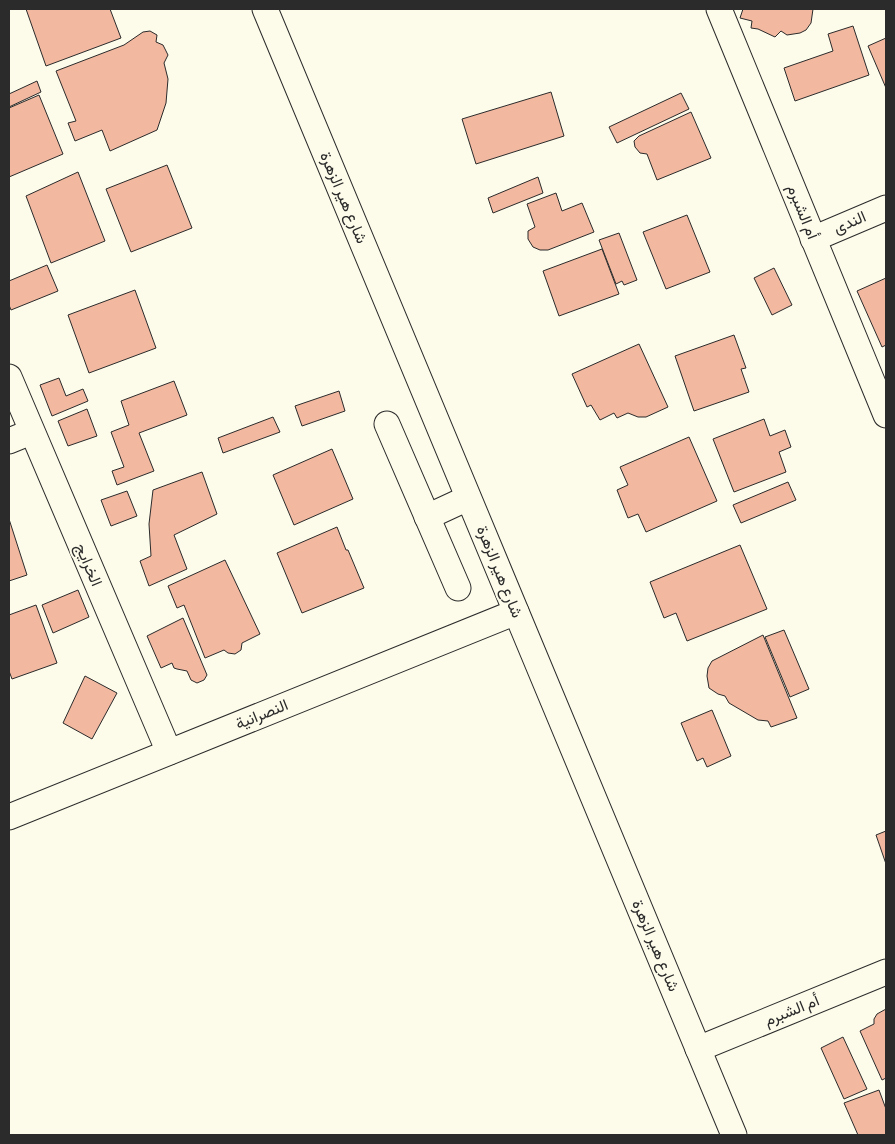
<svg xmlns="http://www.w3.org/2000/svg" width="895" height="1144" font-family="'Sofia Sans Condensed',Vazirmatn,sans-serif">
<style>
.building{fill:#f2b8a0;stroke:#2b2b2b}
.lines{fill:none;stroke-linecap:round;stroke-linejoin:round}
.minor-casing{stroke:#2b2b2b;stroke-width:27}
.minor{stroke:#fdfbea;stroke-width:25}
.labels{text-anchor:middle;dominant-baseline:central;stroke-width:4;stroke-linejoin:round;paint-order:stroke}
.street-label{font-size:16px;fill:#2b2b2b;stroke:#fdfbea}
</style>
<rect width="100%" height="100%" fill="#fdfbea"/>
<g class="building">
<polygon points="26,9 110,9 121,38 46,66"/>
<polygon points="743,9 813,9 811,23 806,30 800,33 787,35 781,31 775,37 758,29 751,28 752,21 740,18"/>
<polygon points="853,26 869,75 795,101 784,68 833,51 828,34"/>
<polygon points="150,31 157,35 156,42 163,45 168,55 164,63 168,79 166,103 157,130 110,151 102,130 75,141 68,123 76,121 56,71 124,45 143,32"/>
<polygon points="886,38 886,88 868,46"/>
<polygon points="37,81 41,92 9,107 9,94"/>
<polygon points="551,92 564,136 476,164 462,119"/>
<polygon points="681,93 689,109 617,143 609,127"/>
<polygon points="39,95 63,154 9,177 9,108"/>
<polygon points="691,112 711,158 657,180 647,154 640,153 635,147 634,141 639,136"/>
<polygon points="167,165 192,228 131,252 106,189"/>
<polygon points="78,172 105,241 51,263 26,196"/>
<polygon points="538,177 543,193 493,213 488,198"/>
<polygon points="556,193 562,211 582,203 594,232 548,250 540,250 533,247 528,239 528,231 535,227 527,204"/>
<polygon points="687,215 710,272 666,289 643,232"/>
<polygon points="619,233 637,280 624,285 622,281 616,284 599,240"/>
<polygon points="602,249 619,294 559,316 543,271"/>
<polygon points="47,265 58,291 11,310 9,305 9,281"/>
<polygon points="774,268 792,305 772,315 754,278"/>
<polygon points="886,278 886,345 882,347 857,291"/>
<polygon points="135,290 156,348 89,373 68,315"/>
<polygon points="734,335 746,368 741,369 749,392 694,411 675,356"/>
<polygon points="639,344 668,407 646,417 638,417 628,413 617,418 614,413 600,420 591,405 587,407 572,374"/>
<polygon points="59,378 66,396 83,389 88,401 52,416 40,385"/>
<polygon points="174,381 187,415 139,433 154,471 117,485 112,471 124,467 111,432 129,425 121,401"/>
<polygon points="339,391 345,411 302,426 295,406"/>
<polygon points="87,409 97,436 68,446 58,421"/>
<polygon points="273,417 280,432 223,453 218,438"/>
<polygon points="764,419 770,436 785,430 791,447 779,452 786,472 734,492 713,439"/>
<polygon points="689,437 717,501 646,532 638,514 628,518 617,490 628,485 620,467"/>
<polygon points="332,449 353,499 294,525 273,475"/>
<polygon points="202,472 217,514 174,535 187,569 149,586 140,561 151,556 149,524 153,490"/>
<polygon points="788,482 796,500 741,523 733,505"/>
<polygon points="127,491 137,516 111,526 101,500"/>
<polygon points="9,519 27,575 9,581"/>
<polygon points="337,527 346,550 348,550 364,588 302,613 277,553"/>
<polygon points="740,545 767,609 687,641 676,613 664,618 650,582"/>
<polygon points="225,560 260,634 242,643 241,650 235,654 228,653 224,650 205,658 184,605 177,608 168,586"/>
<polygon points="78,590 89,617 53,633 42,605"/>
<polygon points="36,605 57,663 12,679 9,671 9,615"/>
<polygon points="183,618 207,675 204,680 197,683 191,680 187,671 177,669 174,668 172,663 161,668 147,636"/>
<polygon points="784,630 809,689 790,697 765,637"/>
<polygon points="763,635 797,718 771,727 768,721 758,720 729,703 725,696 718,694 709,688 707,676 708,668 712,661"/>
<polygon points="85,676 117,693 92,739 63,723"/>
<polygon points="712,710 731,756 707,767 703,758 697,761 681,723"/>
<polygon points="886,831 886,864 876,835"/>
<polygon points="886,1009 886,1078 882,1080 860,1031 874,1024 874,1019 877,1014"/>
<polygon points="843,1037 867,1089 844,1099 821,1048"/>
<polygon points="879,1090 886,1109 886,1135 858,1135 844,1103"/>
</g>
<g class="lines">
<g class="minor-casing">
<g id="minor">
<polyline points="265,9 734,1135"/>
<polyline points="719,9 886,415"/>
<polyline points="813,239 886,208"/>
<polyline points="9,377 169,752"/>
<polyline points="387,424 458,588"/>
<polyline points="9,441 31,432"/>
<polyline points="427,517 468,498"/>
<polyline points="9,817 516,612"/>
<polyline points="698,1049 886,972"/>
</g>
</g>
<use href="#minor" class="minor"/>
</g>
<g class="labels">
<g class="street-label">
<text transform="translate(343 198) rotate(67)">شارع هير الزهرة</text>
<text transform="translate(802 212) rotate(68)">أم الشبرم</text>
<text transform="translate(850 223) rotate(-23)">الندى</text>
<text transform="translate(88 565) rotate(67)">الخرايج</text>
<text transform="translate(499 572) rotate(68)">شارع هير الزهرة</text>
<text transform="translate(262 715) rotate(-22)">النصرانية</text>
<text transform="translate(655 946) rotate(67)">شارع هير الزهرة</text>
<text transform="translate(792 1011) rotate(-22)">أم الشبرم</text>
</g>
</g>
<rect width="895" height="1144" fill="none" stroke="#2b2b2b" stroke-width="20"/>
</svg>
